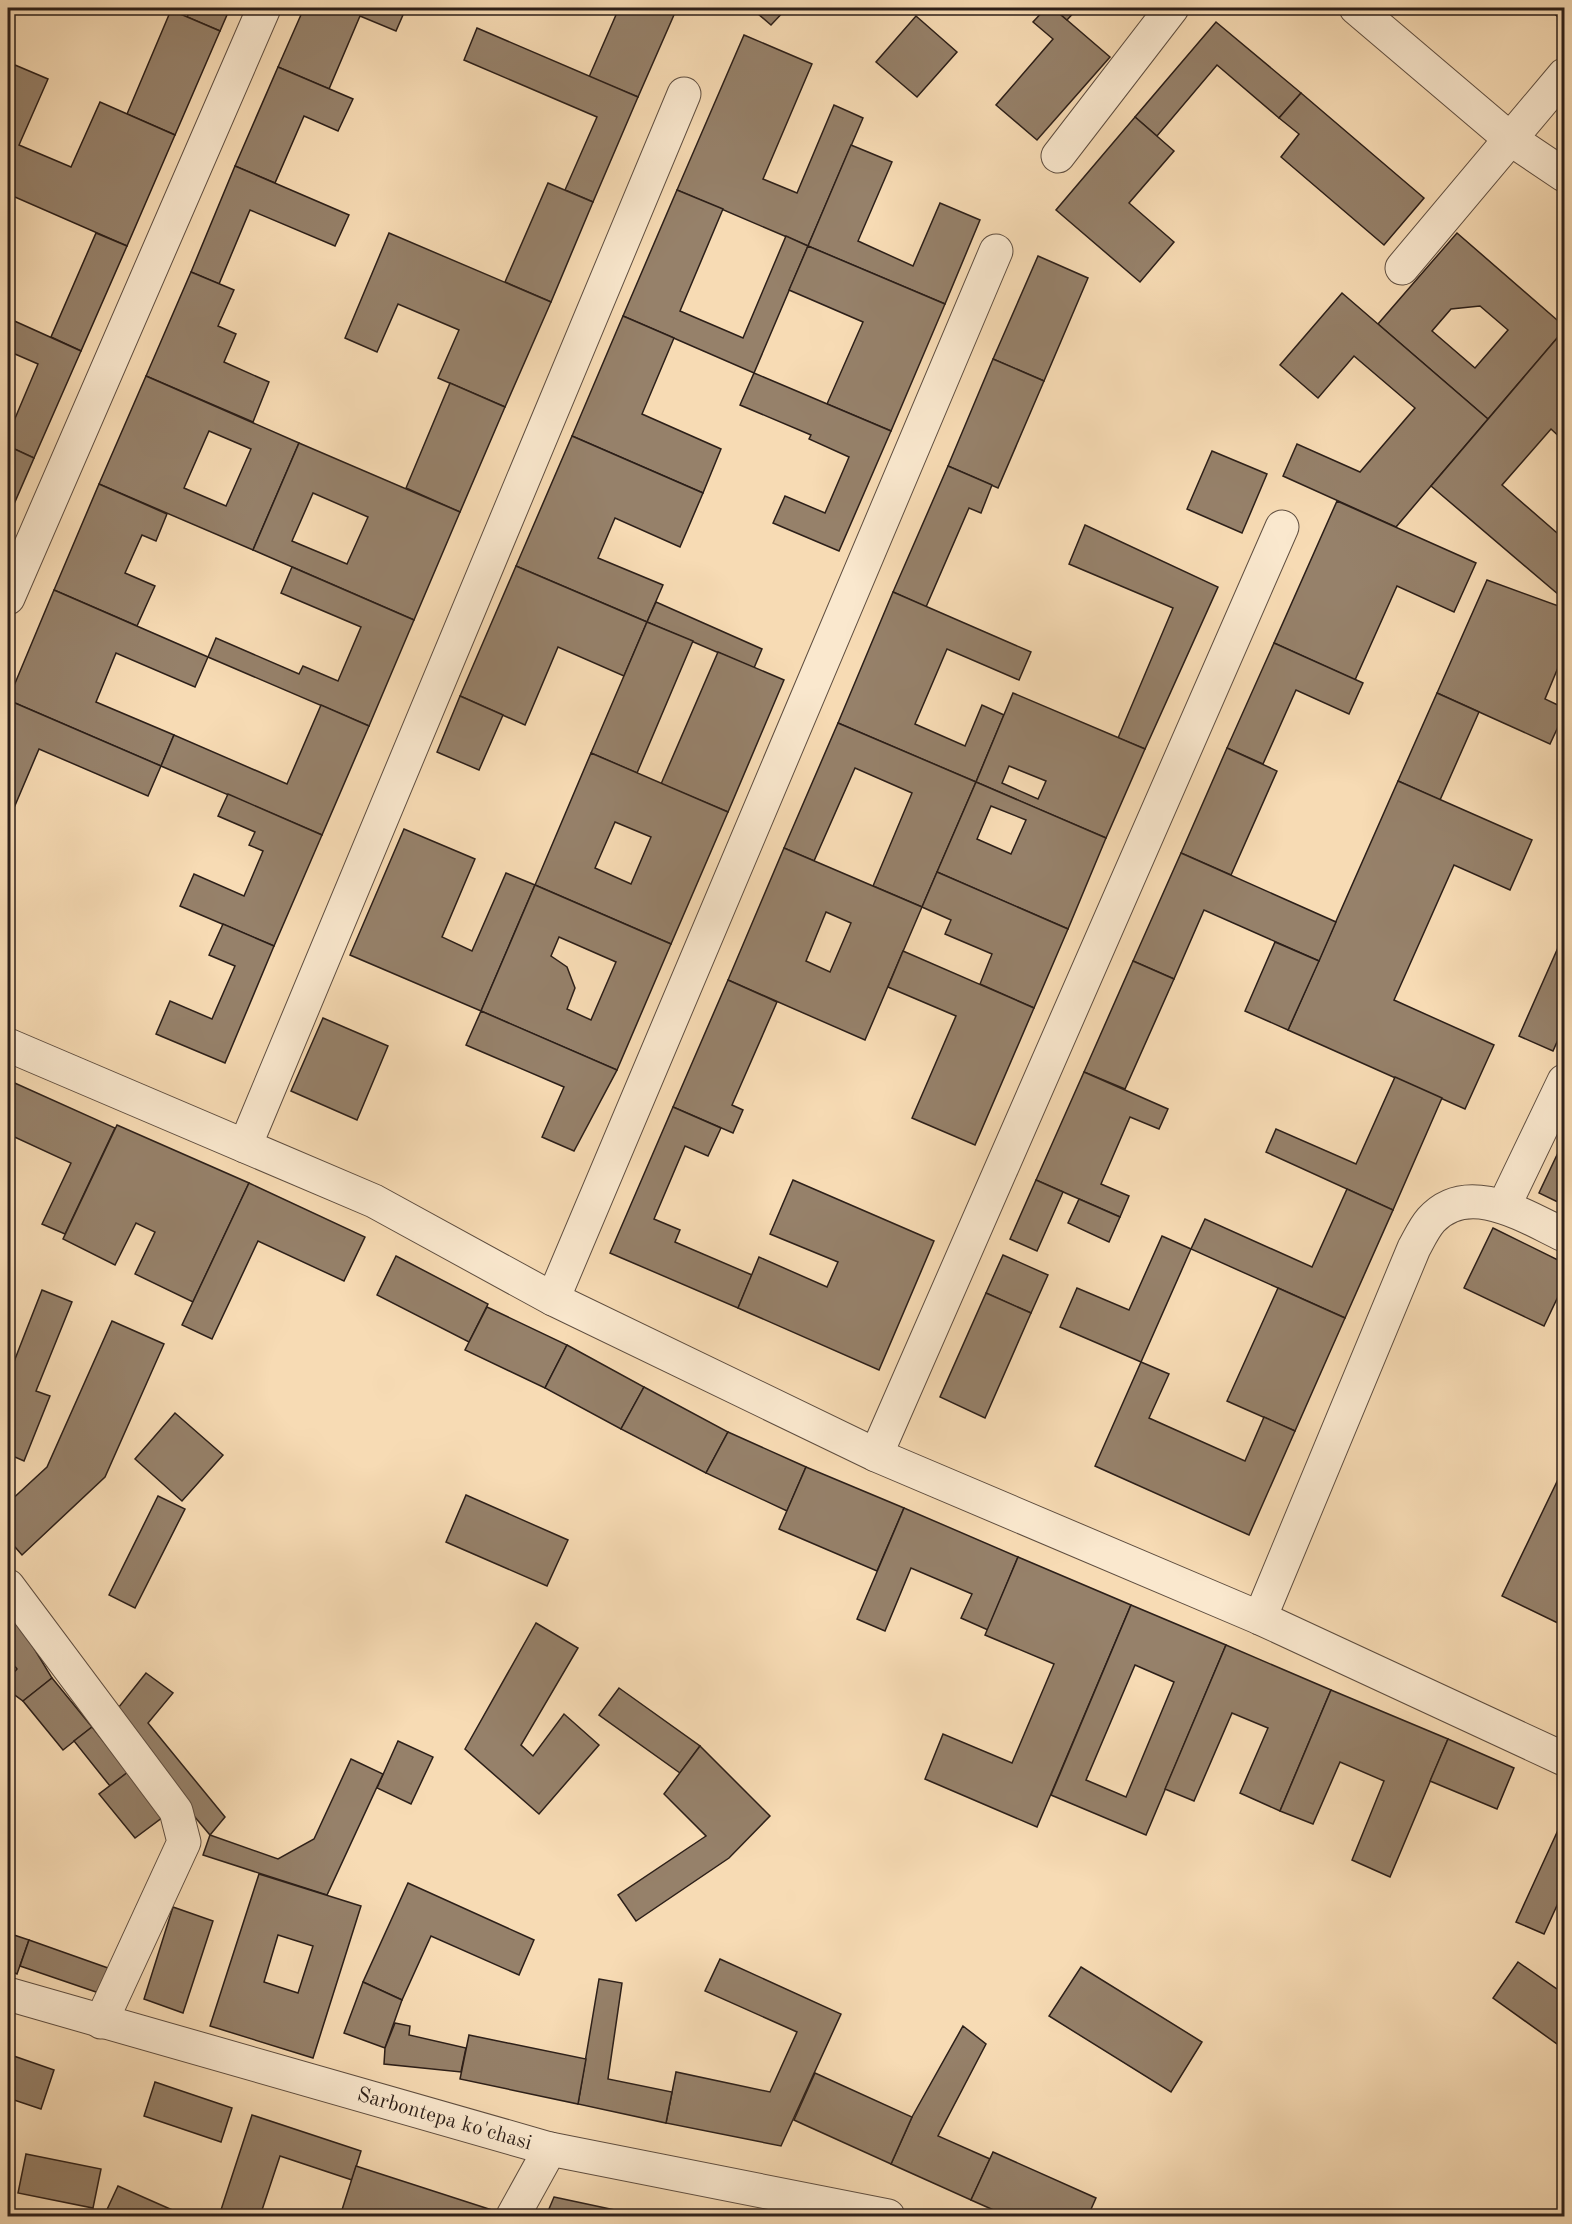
<svg xmlns="http://www.w3.org/2000/svg" width="1572" height="2224" font-family="'Old Standard TT',serif">
<style>
.building{fill:#96816a;stroke:#2c1f19;stroke-width:1.5;fill-rule:evenodd}
.lines{fill:none;stroke-linecap:round;stroke-linejoin:round}
.minor-casing{stroke:#5f4e40;stroke-width:35}
.minor{stroke:#fae8ce;stroke-width:33}
.labels{text-anchor:middle;dominant-baseline:central;stroke-width:4.5;stroke-linejoin:round;paint-order:stroke}
.street-label{font-size:21px;fill:#2c1f19;stroke:#fae8ce}
</style>
<rect width="100%" height="100%" fill="#f7dbb4"/>
<filter id="stains"><feTurbulence type="fractalNoise" baseFrequency=".00333" numOctaves="4"/><feColorMatrix values="0 0 0 0 .2 0 0 0 0 .09 0 0 0 0 .02 0 0 0 .5 -.17"/></filter>
<radialGradient id="worn" r=".72"><stop offset=".6" stop-color="#630" stop-opacity="0"/><stop offset="1" stop-color="#630" stop-opacity=".3"/></radialGradient>
<g class="building">
<polygon points="191,8 230,8 220,31 187,17"/>
<polygon points="304,8 406,8 396,31 360,16 329,89 278,67"/>
<polygon points="619,8 677,8 638,97 589,77"/>
<polygon points="751,8 787,8 771,25"/>
<polygon points="1046,8 1053,8 1110,57 1037,140 996,105 1053,39 1033,22"/>
<polygon points="1053,8 1078,8 1067,20"/>
<polygon points="1548,8 1564,8 1564,22"/>
<polygon points="171,10 220,31 175,135 127,114"/>
<polygon points="916,16 957,52 917,97 876,62"/>
<polygon points="1216,22 1301,93 1279,118 1217,65 1157,136 1135,117"/>
<polygon points="477,28 638,97 593,202 565,190 597,117 464,60"/>
<polygon points="744,35 812,64 763,179 797,193 834,105 863,118 808,246 677,190"/>
<polygon points="15,65 48,79 19,145 71,167 100,102 175,135 127,246 8,194 8,83"/>
<polygon points="278,67 353,99 338,131 304,116 275,183 235,166"/>
<polygon points="1301,93 1424,198 1384,245 1281,157 1299,134 1279,118"/>
<polygon points="1135,117 1174,151 1129,203 1174,242 1140,282 1056,210"/>
<polygon points="851,145 892,162 858,241 913,266 940,203 980,220 945,304 808,246"/>
<polygon points="235,166 349,215 335,246 250,210 219,284 191,272"/>
<polygon points="548,183 593,202 551,302 505,282"/>
<polygon points="677,190 723,209 680,311 743,338 786,236 808,246 754,373 623,316"/>
<polygon points="96,233 127,246 81,351 51,337"/>
<polygon points="389,233 551,302 505,407 438,378 459,330 398,304 377,352 345,338"/>
<path d="M1457,233l107,93v4l-76,89 -110,-95zM1480,306l28,24 -33,38 -43,-37 19,-22z"/>
<polygon points="808,246 945,304 891,431 827,404 863,322 789,290"/>
<polygon points="1038,256 1088,278 1044,381 993,359"/>
<polygon points="191,272 234,290 218,326 236,334 224,362 269,382 253,422 146,376"/>
<polygon points="1342,293 1488,419 1396,527 1283,476 1297,444 1360,472 1415,408 1354,356 1318,398 1280,365"/>
<polygon points="623,316 674,338 642,414 721,449 703,493 572,436"/>
<polygon points="10,319 81,351 34,458 8,446 8,435 38,364 8,351"/>
<polygon points="1564,330 1564,441 1551,429 1502,485 1564,539 1564,589 1559,595 1431,486"/>
<polygon points="993,359 1044,381 998,488 948,466"/>
<polygon points="754,373 891,431 839,551 773,523 785,496 825,513 849,457 809,439 811,435 740,405"/>
<path d="M146,376l153,67 -46,107 -154,-66zM209,431l42,18 -25,57 -42,-18z"/>
<polygon points="450,383 505,407 460,512 406,488"/>
<polygon points="572,436 703,493 680,547 615,518 598,558 663,585 647,622 516,566"/>
<path d="M299,443l161,69 -46,108 -161,-70zM313,493l55,24 -21,47 -55,-23z"/>
<polygon points="8,446 34,458 8,518"/>
<polygon points="1212,451 1267,474 1242,533 1187,509"/>
<polygon points="948,466 992,485 981,513 969,508 926,607 893,592"/>
<polygon points="99,484 167,514 156,541 142,535 125,573 155,586 137,626 54,590"/>
<polygon points="1337,501 1476,563 1454,612 1397,586 1355,680 1274,643"/>
<polygon points="1085,525 1218,587 1145,749 1118,738 1173,608 1069,564"/>
<polygon points="516,566 647,622 624,676 558,647 525,725 460,696"/>
<polygon points="292,567 414,620 369,726 208,657 216,638 299,674 303,666 338,681 361,627 281,593"/>
<polygon points="1487,580 1564,608 1564,659 1562,658 1545,699 1564,708 1564,730 1558,727 1550,744 1437,693"/>
<polygon points="54,590 208,657 195,687 116,653 96,702 174,735 161,766 8,700"/>
<polygon points="893,592 1031,652 1019,680 947,649 915,724 965,746 982,705 1004,715 976,782 838,723"/>
<polygon points="656,602 762,649 754,668 647,622"/>
<polygon points="647,622 693,641 637,773 591,753"/>
<polygon points="1274,643 1363,683 1349,714 1296,690 1263,764 1227,748"/>
<polygon points="718,652 784,680 728,812 661,784"/>
<path d="M1013,693l132,56 -39,89 -130,-56zM1009,766l37,15 -8,18 -36,-16z"/>
<polygon points="1437,693 1479,712 1440,800 1398,781"/>
<polygon points="460,696 503,715 479,770 437,752"/>
<polygon points="8,700 161,766 148,796 39,749 8,822"/>
<polygon points="321,705 369,726 322,835 161,766 174,735 287,784"/>
<polygon points="838,723 976,782 922,907 873,886 912,793 855,768 814,861 784,848"/>
<polygon points="1227,748 1277,771 1231,875 1181,853"/>
<path d="M591,753l137,59 -57,132 -136,-59zM615,822l36,15 -20,47 -36,-16z"/>
<polygon points="1398,781 1532,840 1510,890 1454,865 1394,1000 1494,1045 1465,1109 1288,1030"/>
<path d="M976,782l130,56 -38,91 -131,-57zM991,806l35,14 -15,34 -34,-15z"/>
<polygon points="228,794 322,835 274,946 180,906 194,874 244,896 263,851 249,845 255,832 218,816"/>
<polygon points="404,829 475,859 442,937 472,951 506,873 535,885 481,1011 350,955"/>
<path d="M784,848l138,59 -57,133 -137,-60zM826,912l25,11 -21,49 -24,-11z"/>
<polygon points="1181,853 1336,922 1319,961 1204,910 1174,979 1133,961"/>
<polygon points="937,872 1068,929 1034,1008 980,984 992,954 945,934 951,920 922,907"/>
<path d="M535,885l136,59 -54,126 -136,-59zM559,937l57,25 -25,58 -24,-11 8,-21 -8,-21 -16,-11z"/>
<polygon points="223,924 274,946 225,1063 156,1034 170,1001 212,1019 235,966 209,955"/>
<polygon points="1564,934 1564,1026 1553,1051 1519,1036"/>
<polygon points="1275,942 1319,961 1288,1030 1245,1011"/>
<polygon points="903,951 1034,1008 975,1145 912,1118 956,1016 888,987"/>
<polygon points="1133,961 1174,979 1125,1089 1084,1072"/>
<polygon points="728,980 777,1002 732,1105 743,1110 733,1133 673,1107"/>
<polygon points="481,1011 617,1070 574,1151 542,1137 564,1087 466,1045"/>
<polygon points="323,1018 388,1046 357,1120 291,1091"/>
<polygon points="1084,1072 1168,1109 1159,1129 1130,1117 1101,1184 1129,1196 1120,1217 1036,1180"/>
<polygon points="1395,1077 1442,1098 1393,1210 1266,1152 1276,1129 1356,1164"/>
<polygon points="8,1080 115,1128 65,1234 42,1224 71,1163 8,1134"/>
<polygon points="673,1107 721,1128 708,1156 685,1146 654,1219 680,1230 675,1242 752,1275 738,1308 610,1253"/>
<polygon points="117,1125 249,1183 193,1302 135,1274 155,1232 136,1223 115,1265 63,1239"/>
<polygon points="1564,1140 1564,1205 1539,1193"/>
<polygon points="793,1180 934,1241 879,1370 738,1308 759,1257 827,1287 838,1262 770,1234"/>
<polygon points="1036,1180 1063,1192 1037,1251 1010,1239"/>
<polygon points="249,1183 365,1237 344,1281 258,1241 212,1339 182,1325"/>
<polygon points="1347,1189 1393,1210 1345,1318 1191,1249 1205,1219 1312,1267"/>
<polygon points="1079,1199 1120,1217 1109,1242 1068,1223"/>
<polygon points="1493,1228 1564,1263 1564,1284 1544,1326 1464,1288"/>
<polygon points="1162,1236 1191,1249 1141,1362 1060,1327 1077,1288 1129,1310"/>
<polygon points="1003,1255 1048,1275 1031,1313 986,1293"/>
<polygon points="396,1256 488,1304 469,1342 377,1295"/>
<polygon points="1278,1288 1345,1318 1295,1431 1227,1401"/>
<polygon points="42,1290 72,1302 36,1391 50,1396 24,1461 8,1454 8,1377"/>
<polygon points="986,1293 1031,1313 985,1418 940,1397"/>
<polygon points="487,1307 567,1345 545,1388 465,1350"/>
<polygon points="112,1321 164,1344 105,1477 22,1555 8,1539 8,1503 47,1467"/>
<polygon points="567,1345 644,1387 621,1429 545,1388"/>
<polygon points="1141,1362 1169,1374 1149,1418 1245,1461 1264,1417 1295,1431 1249,1535 1095,1466"/>
<polygon points="644,1387 728,1432 706,1473 621,1429"/>
<polygon points="175,1413 223,1455 182,1501 135,1459"/>
<polygon points="728,1432 806,1467 787,1511 706,1473"/>
<polygon points="806,1467 904,1508 877,1571 779,1529"/>
<polygon points="1564,1467 1564,1626 1502,1596"/>
<polygon points="466,1495 568,1540 547,1586 446,1542"/>
<polygon points="158,1496 185,1509 135,1608 109,1595"/>
<polygon points="904,1508 1018,1557 988,1630 961,1618 972,1594 911,1568 885,1631 857,1619"/>
<polygon points="1018,1557 1131,1605 1037,1827 925,1779 943,1734 1012,1763 1054,1664 985,1635"/>
<path d="M1131,1605l95,40 -80,190 -95,-40zM1135,1665l39,17 -48,115 -40,-17z"/>
<polygon points="9,1607 52,1678 23,1701 8,1690 8,1679 17,1669 8,1658"/>
<polygon points="536,1623 578,1648 521,1745 533,1756 564,1714 599,1745 539,1814 465,1749"/>
<polygon points="1226,1645 1331,1690 1280,1811 1240,1793 1268,1728 1232,1713 1194,1801 1165,1789"/>
<polygon points="146,1673 173,1693 148,1723 225,1817 210,1835 111,1717"/>
<polygon points="52,1678 92,1727 63,1750 23,1701"/>
<polygon points="619,1688 700,1746 680,1773 599,1715"/>
<polygon points="1331,1690 1448,1739 1390,1877 1352,1860 1384,1781 1340,1762 1313,1824 1280,1811"/>
<polygon points="92,1727 128,1772 110,1786 74,1741"/>
<polygon points="1448,1739 1514,1768 1497,1809 1430,1781"/>
<polygon points="398,1741 433,1757 411,1804 377,1788"/>
<polygon points="700,1746 770,1816 729,1858 636,1921 618,1895 706,1836 664,1794"/>
<polygon points="351,1759 383,1774 327,1895 203,1855 210,1835 278,1859 314,1839"/>
<polygon points="128,1772 163,1817 135,1838 99,1794"/>
<polygon points="1564,1817 1564,1890 1544,1934 1516,1922"/>
<path d="M259,1874l102,32 -48,152 -103,-32zM278,1935l35,11 -15,47 -34,-11z"/>
<polygon points="408,1883 534,1940 519,1975 431,1936 402,2000 363,1982"/>
<polygon points="173,1907 213,1921 183,2013 144,1999"/>
<polygon points="8,1933 29,1940 17,1974 8,1970"/>
<polygon points="29,1940 108,1968 99,1993 20,1966"/>
<polygon points="720,1959 841,2014 781,2146 666,2123 676,2072 770,2092 797,2032 705,1991"/>
<polygon points="1518,1962 1564,1994 1564,2049 1493,1998"/>
<polygon points="1081,1967 1202,2042 1171,2092 1049,2016"/>
<polygon points="599,1979 622,1983 608,2079 672,2092 666,2123 578,2104"/>
<polygon points="363,1982 402,2000 385,2048 344,2033"/>
<polygon points="395,2023 410,2026 409,2035 466,2048 461,2072 384,2064 385,2048"/>
<polygon points="963,2026 986,2044 938,2136 990,2159 971,2200 891,2164 912,2117"/>
<polygon points="469,2035 586,2059 578,2104 460,2079"/>
<polygon points="8,2054 54,2070 41,2109 8,2098"/>
<polygon points="815,2073 912,2117 891,2164 794,2120"/>
<polygon points="155,2082 232,2108 221,2142 144,2116"/>
<polygon points="252,2115 361,2151 352,2180 280,2156 262,2210 283,2216 219,2216"/>
<polygon points="993,2152 1096,2198 1088,2216 1007,2216 971,2200"/>
<polygon points="26,2154 101,2169 93,2208 18,2193"/>
<polygon points="356,2166 492,2210 490,2216 340,2216"/>
<polygon points="118,2186 186,2216 104,2216"/>
<polygon points="554,2197 643,2216 546,2216"/>
</g>
<g class="lines">
<g class="minor-casing">
<g id="minor">
<polyline points="1356,8 1509,138 1564,175"/>
<polyline points="1058,156 1172,8"/>
<polyline points="1402,268 1564,75"/>
<polyline points="8,598 264,8"/>
<polyline points="8,1045 374,1201 553,1299 876,1455 1260,1618 1564,1759"/>
<polyline points="245,1146 684,94"/>
<polyline points="1504,1206 1564,1081"/>
<polyline points="553,1299 996,251"/>
<polyline points="876,1455 1282,527"/>
<polyline points="8,1586 176,1811 184,1842 101,2022"/>
<path d="M1260,1618l154,-370c5,-9 10,-20 17,-28 37,-41 95,-3 133,15"/>
<path id="s1" d="M8,1994l542,155 338,67"/>
<polyline points="513,2216 550,2149"/>
</g>
</g>
<use href="#minor" class="minor"/>
</g>
<g class="labels">
<g class="street-label">
<text stroke="none"><textPath href="#s1" startOffset="454">Sarbontepa ko'chasi</textPath></text>
</g>
</g>
<rect width="1572" height="2224" fill="none" stroke="#f7dbb4" stroke-width="30"/>
<rect x="9" y="9" width="1554" height="2206" fill="none" stroke="#2c1f19" stroke-width="3"/>
<rect x="15" y="15" width="1542" height="2194" fill="none" stroke="#2c1f19" stroke-width="1.5"/>
<rect width="100%" height="100%" filter="url(#stains)"/>
<rect width="100%" height="100%" fill="url(#worn)"/>
</svg>
